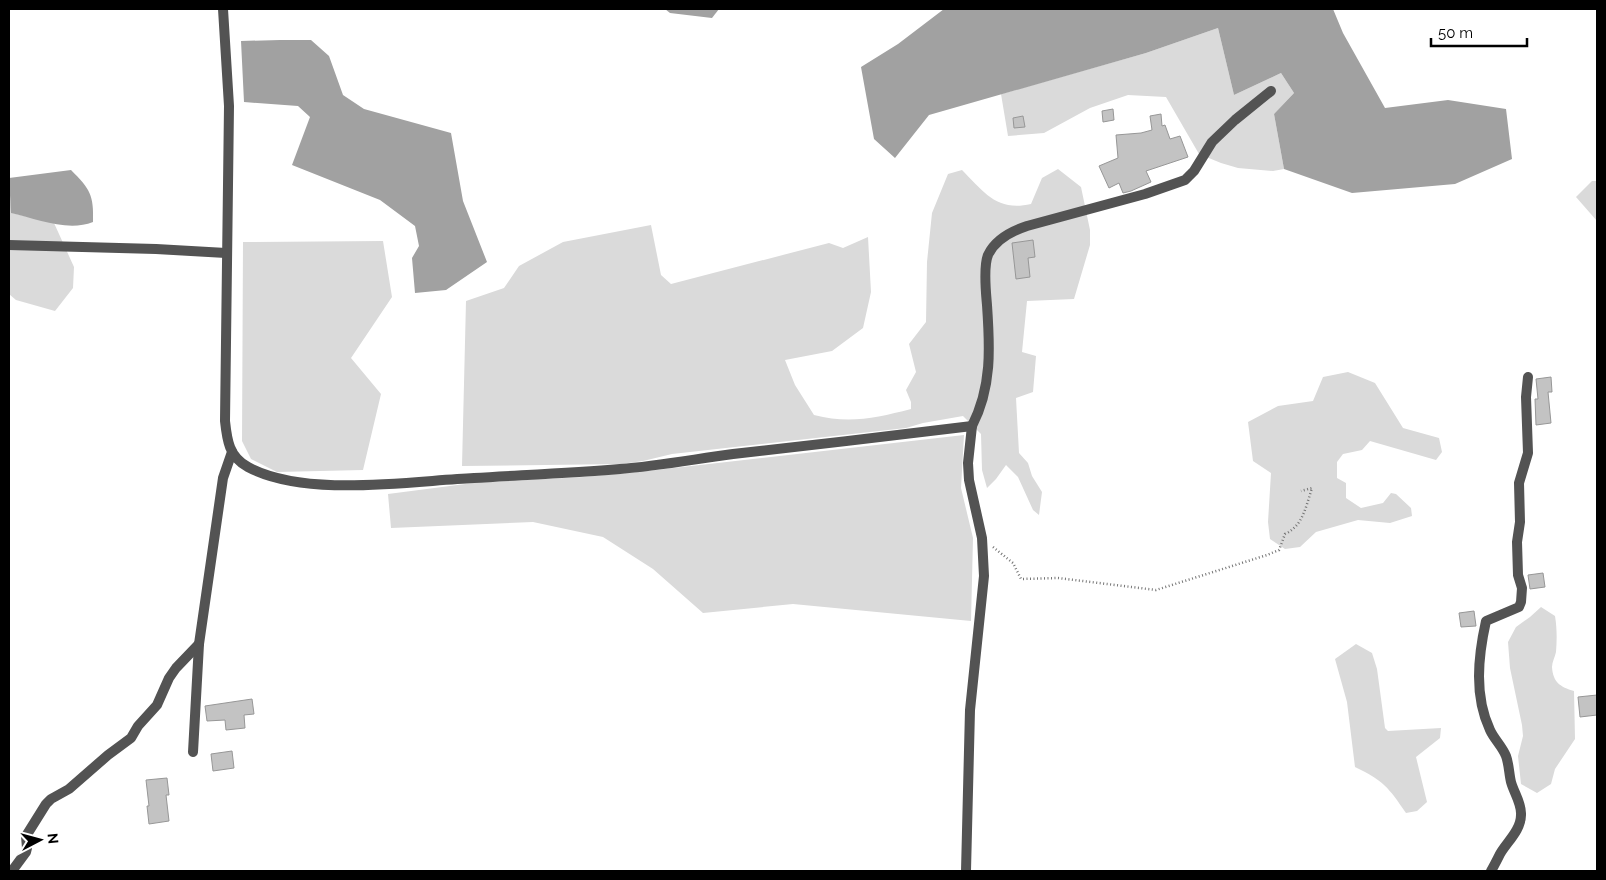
<svg xmlns="http://www.w3.org/2000/svg" width="1606" height="880" font-family="Raleway,sans-serif">
<style>
.green{fill:#dadada}
.water{fill:#a1a1a1}
.building{fill:#c3c3c3;stroke:#979797}
.lines{fill:none;stroke-linecap:round;stroke-linejoin:round}
.path{stroke:#757575;stroke-width:2.5;stroke-dasharray:1 2.5;stroke-linecap:butt}
.minor{stroke:#535353;stroke-width:10}
.tertiary{stroke:#535353;stroke-width:10}
</style>
<rect width="100%" height="100%" fill="#fff"/>
<g class="green">
<polygon points="1218,28 1234,95 1281,73 1294,93 1274,114 1284,169 1273,171 1238,168 1221,163 1199,154 1166,97 1128,95 1090,108 1044,133 1008,136 1001,94 1146,53"/>
<path d="M1058,169l23,18 9,43v15l-16,54 -47,2 -5,51 14,4 -3,36 -17,6 3,55 9,10 4,13 10,16 -3,23 -6,-5 -15,-33 -12,-12 -10,14 -9,9 -5,-18 -1,-36 -18,-18 -40,7 -17,5 -234,26 -29,7 -22,3 -159,2 4,-165 38,-13 15,-22 44,-24 88,-17 10,50 10,9 158,-41 14,5 25,-11 3,55 -8,36 -31,23 -47,9 10,25 19,30c35,9 62,3 97,-6v-7l-5,-12 10,-18 -7,-28 17,-22 1,-60 5,-49 16,-39 14,-4c22,22 35,42 69,34l11,-26z"/>
<polygon points="1592,181 1597,181 1597,221 1576,197"/>
<polygon points="9,190 12,213 54,223 74,267 73,288 55,311 16,300 9,294"/>
<polygon points="383,241 392,297 351,358 381,394 363,470 277,472 251,459 242,441 243,242"/>
<polygon points="1348,372 1375,383 1403,428 1439,438 1442,452 1436,460 1370,441 1362,450 1343,454 1337,462 1337,478 1346,483 1346,498 1361,508 1383,503 1391,493 1396,494 1411,508 1412,516 1390,523 1358,520 1316,532 1300,547 1285,549 1270,539 1268,522 1271,473 1253,461 1248,422 1278,406 1313,401 1323,377"/>
<polygon points="964,435 961,488 973,538 971,621 793,604 703,613 653,569 603,537 533,522 391,528 388,494 473,483 584,477 647,471"/>
<path d="M1541,607l14,9c2,12 2,24 1,36 -1,5 -4,10 -4,15 1,15 8,20 22,24l1,48 -20,30 -4,15 -14,9 -16,-9 -3,-28 5,-20 -1,-11 -12,-57 -2,-26 8,-15 14,-10z"/>
<path d="M1356,644l16,9 5,16 8,59 3,3 53,-3 -1,10 -24,19 11,45 -10,9 -11,2c-17,-25 -23,-33 -51,-46l-8,-65 -12,-43z"/>
</g>
<g class="water">
<polygon points="665,9 719,9 712,18 670,13"/>
<polygon points="944,9 1333,9 1343,33 1385,108 1448,100 1506,109 1512,159 1455,184 1352,193 1284,169 1274,114 1294,93 1281,73 1234,95 1218,28 1146,53 929,115 895,158 874,139 861,67 898,44"/>
<polygon points="280,40 311,40 329,56 343,95 364,109 451,133 463,201 487,262 446,290 415,293 412,258 419,246 415,226 380,200 292,165 310,117 298,106 244,102 241,41"/>
<path d="M71,170c19,19 23,25 22,52 -25,10 -56,-3 -82,-9l-2,-35z"/>
</g>
<g class="building">
<polygon points="1113,109 1114,120 1103,122 1102,111"/>
<polygon points="1161,114 1162,126 1165,125 1170,139 1180,136 1188,157 1146,171 1151,182 1131,191 1123,193 1119,183 1109,188 1099,166 1118,158 1116,135 1141,133 1152,130 1150,116"/>
<polygon points="1023,116 1025,127 1014,128 1013,118"/>
<polygon points="1033,240 1035,257 1028,258 1030,277 1016,279 1012,243"/>
<polygon points="1551,377 1552,392 1548,392 1551,423 1536,425 1535,399 1538,399 1536,379"/>
<polygon points="1543,573 1545,587 1530,589 1528,575"/>
<polygon points="1474,611 1476,626 1461,627 1459,613"/>
<polygon points="1597,695 1597,715 1580,717 1578,697"/>
<polygon points="252,699 254,714 244,715 245,728 226,730 225,720 207,721 205,706"/>
<polygon points="232,751 234,768 213,771 211,754"/>
<polygon points="167,778 169,795 166,795 169,821 149,824 147,806 149,806 146,780"/>
</g>
<g class="lines">
<path class="path" d="M993,547l20,16 8,16 37,-1 98,12 111,-35 12,-5 6,-16c18,-8 21,-28 27,-46l-11,3"/>
<g class="minor">
<polyline points="9,245 156,249 226,253"/>
<path d="M972,426c20,-39 18,-78 15,-121 -1,-12 -4,-38 1,-50 7,-15 24,-24 39,-29l118,-32 40,-14 9,-9 18,-29 23,-22 36,-29"/>
<polyline points="193,752 199,644 223,478 232,452"/>
<polyline points="12,871 26,852 27,848 26,836 46,804 51,799 69,789 108,755 131,738 138,726 157,705 169,678 176,668 199,644"/>
<path d="M1491,871c3,-5 6,-11 9,-17 7,-12 21,-24 21,-39 1,-11 -7,-22 -10,-33 -2,-8 -2,-18 -5,-26 -4,-10 -12,-17 -16,-26 -16,-34 -12,-73 -4,-109l33,-14 2,-5 1,-14 -4,-13 -1,-33 3,-20 -1,-39 9,-30 -2,-56 2,-20"/>
</g>
<path class="tertiary" d="M223,9l6,97 -4,315c2,19 4,36 23,46 58,31 162,14 226,11 49,-3 97,-5 146,-9 38,-3 75,-10 113,-15 80,-9 159,-18 239,-28l-4,37 1,17 13,58 2,38 -14,134 -4,161"/>
</g>
<rect width="1606" height="880" fill="none" stroke="#000000" stroke-width="20"/>
<g transform="translate(40 840) rotate(84)" stroke="#ffffff" stroke-width="4" paint-order="stroke">
<path d="M0-4L9 19L0 12L-9 19Z" fill="#000000"/>
<text y="-8" font-size="14" font-weight="bold" text-anchor="middle" fill="#000000">N</text>
</g>
<path d="M1431 38v8h96v-8" fill="none" stroke="#000000" stroke-width="2.5"/>
<text x="1438" y="38" font-size="15" fill="#000000" stroke="#ffffff" stroke-width="4" paint-order="stroke">50 m</text>
</svg>
